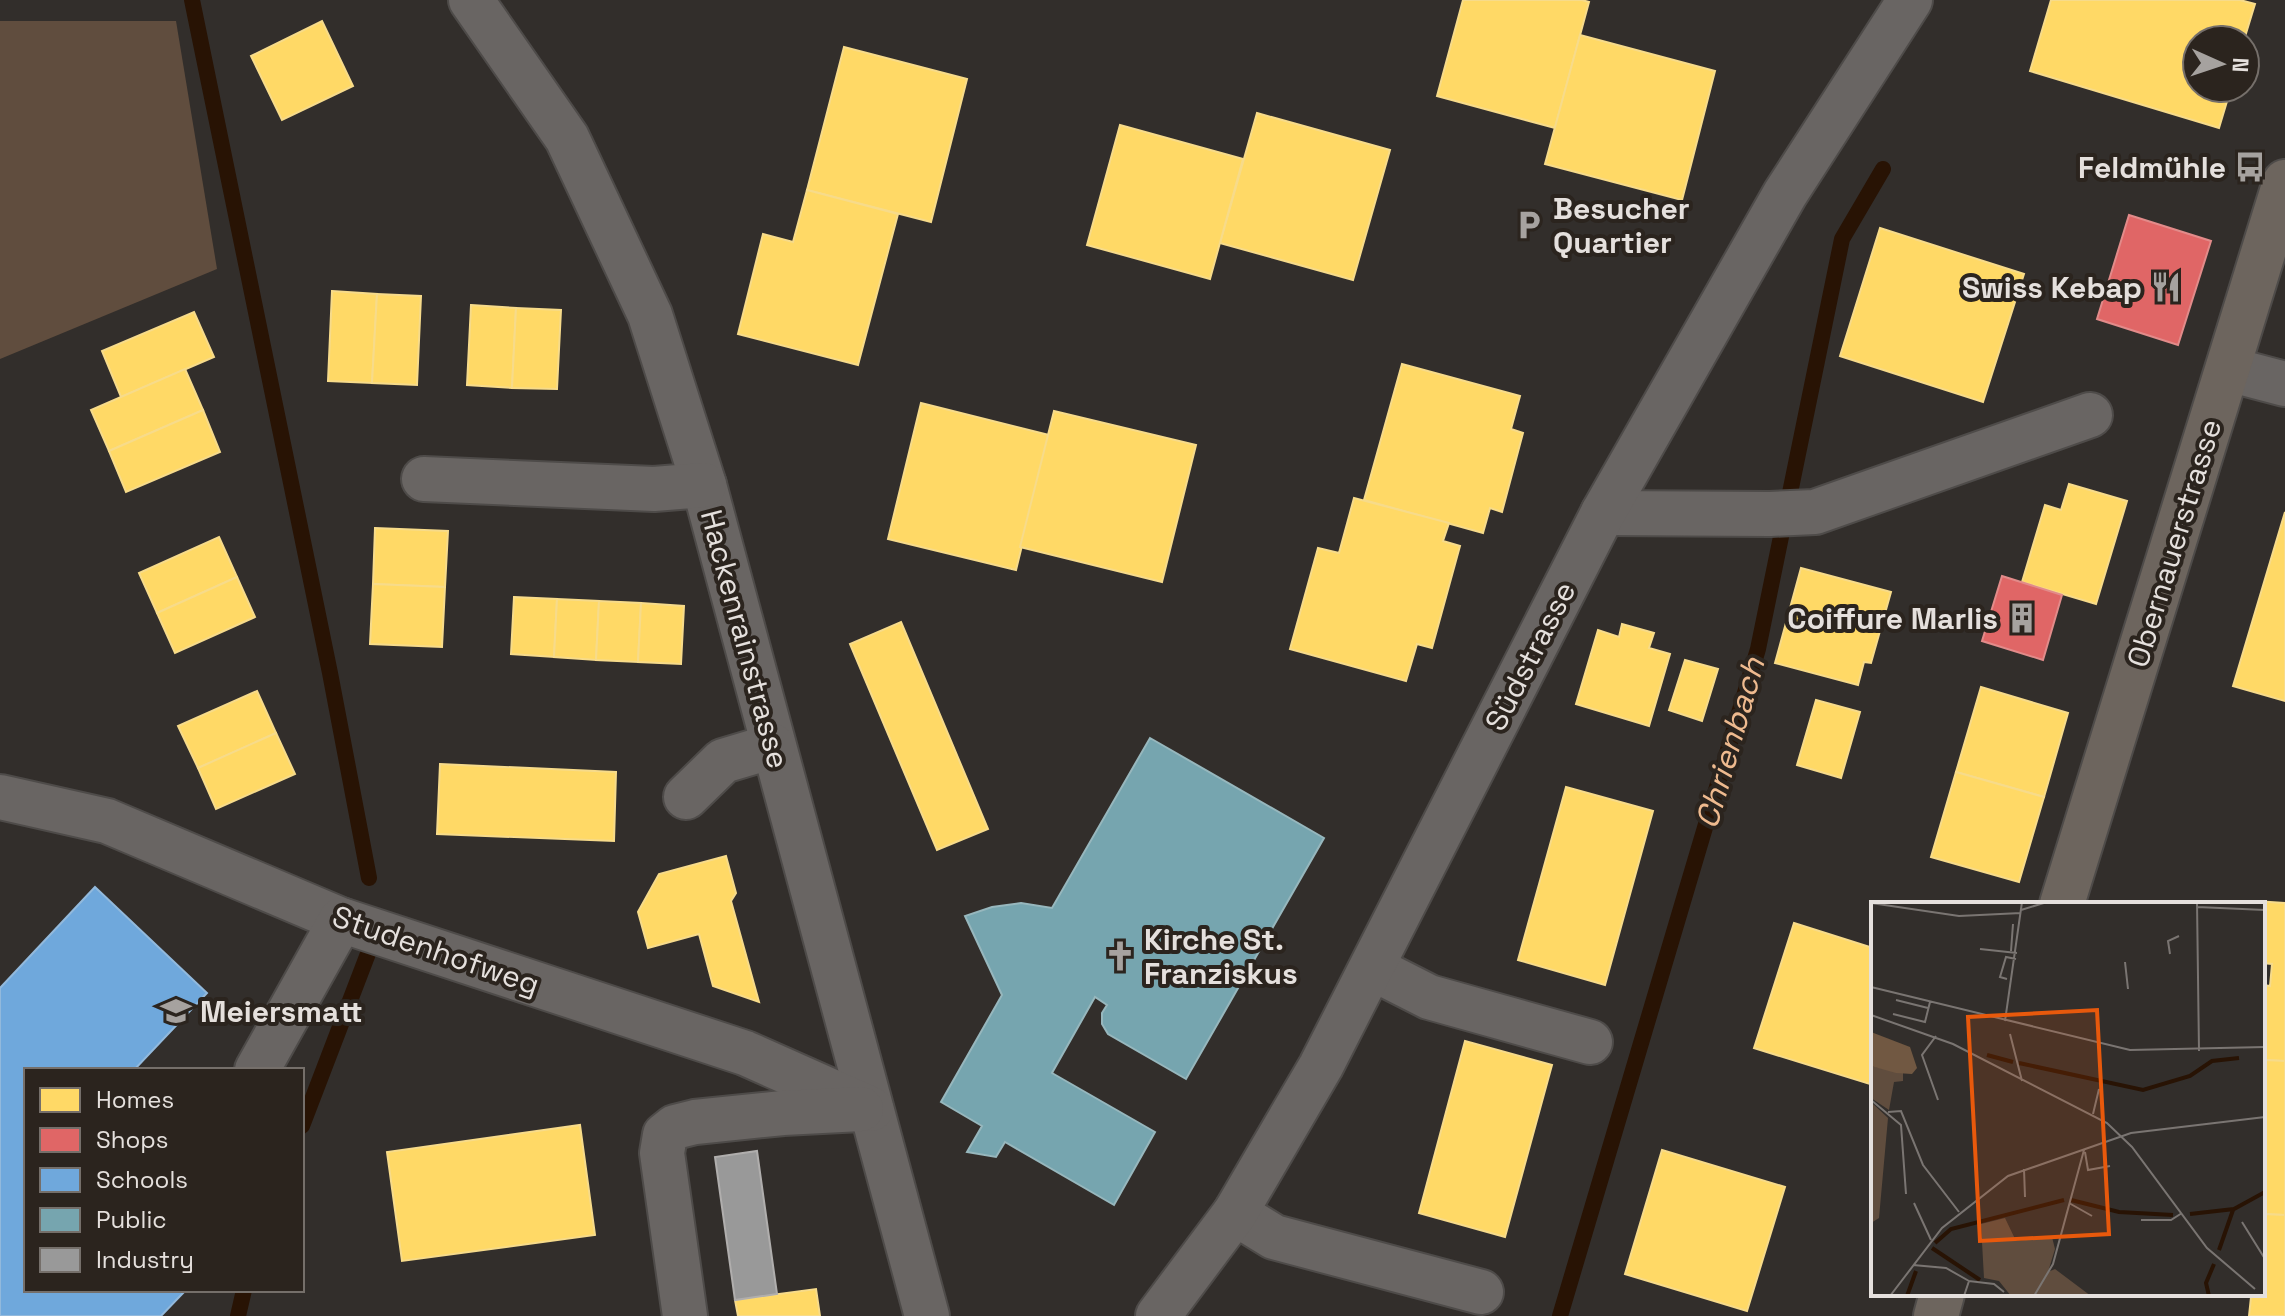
<svg xmlns="http://www.w3.org/2000/svg" width="2285" height="1316" font-family="'Space Grotesk',sans-serif">
<style>
.green{fill:#604d3e}
.homes{fill:#ffd966;stroke:#f7db8a;stroke-width:2}
.shops{fill:#e06666;stroke:#e28b8a;stroke-width:2}
.schools{fill:#6fa8dc;stroke:#92b9dc;stroke-width:2}
.public{fill:#76a5af;stroke:#97b7bd;stroke-width:2}
.industry{fill:#999;stroke:#b0aead;stroke-width:2}
.lines{fill:none;stroke-linecap:round;stroke-linejoin:round}
.stream{stroke:#281304;stroke-width:16}
.minor-casing{stroke:#4e4b49;stroke-width:48}
.major-casing{stroke:#4e4b49;stroke-width:48}
.minor{stroke:#696563;stroke-width:44}
.major{stroke:#6d655e;stroke-width:44}
.labels{text-anchor:middle;dominant-baseline:central;stroke-width:8;stroke-linejoin:round;paint-order:stroke}
.poi-label{font-size:30px;font-weight:bold;fill:#e5e0dd;stroke:#2b241e;text-anchor:end}
.street-label{font-size:30px;fill:#e5e0dd;stroke:#2b241e}
.water-label{font-size:32px;font-style:italic;fill:#eeba8f;stroke:#2b241e}
.inset-river{fill:none;stroke:#281304;stroke-width:4}
.inset-road{fill:none;stroke:#7a7572;stroke-width:2}
.view{fill:#e8590c;fill-opacity:0.15;stroke:#e8590c;stroke-width:4}
.inset-edge{fill:none;stroke:#e5e0dd;stroke-width:4}
</style>
<rect width="100%" height="100%" fill="#322e2b"/>
<polygon class="green" points="0,21 176,21 217,269 0,359"/>
<g class="homes">
<polygon points="1463,0 1582,0 1589,2 1555,128 1437,96"/>
<polygon points="2051,0 2240,0 2255,4 2244,40 2197,40 2197,88 2231,88 2219,128 2030,71"/>
<polygon points="322,21 353,86 282,120 251,56"/>
<polygon points="1580,35 1715,71 1682,200 1545,164"/>
<polygon points="844,47 967,79 931,222 807,190"/>
<polygon points="1257,113 1390,150 1353,280 1220,243"/>
<polygon points="1120,125 1243,159 1210,279 1087,245"/>
<polygon points="807,190 898,214 858,365 738,334 763,234 793,242"/>
<polygon points="1880,228 2024,274 1983,402 1840,356"/>
<polygon points="332,291 377,294 372,383 328,381"/>
<polygon points="377,294 421,296 417,385 372,383"/>
<polygon points="471,305 516,308 512,388 467,385"/>
<polygon points="516,308 561,310 557,389 512,388"/>
<polygon points="194,312 214,357 121,397 102,351"/>
<polygon points="1402,364 1520,396 1511,429 1523,433 1502,512 1490,508 1483,533 1364,500"/>
<polygon points="185,369 203,410 109,451 91,410"/>
<polygon points="921,403 1049,435 1016,570 888,539"/>
<polygon points="203,410 220,452 126,492 109,451"/>
<polygon points="1054,411 1196,445 1162,582 1020,547"/>
<polygon points="2069,484 2127,501 2096,604 2022,582 2045,505 2061,510"/>
<polygon points="1354,498 1449,523 1443,541 1460,546 1432,648 1417,644 1406,681 1290,649 1318,548 1339,553"/>
<polygon points="2285,512 2285,701 2233,686"/>
<polygon points="375,528 448,531 445,587 373,584"/>
<polygon points="219,537 237,577 157,613 139,573"/>
<polygon points="1801,568 1891,592 1871,663 1864,662 1858,685 1775,663"/>
<polygon points="237,577 255,617 175,653 157,613"/>
<polygon points="373,584 445,587 442,647 370,644"/>
<polygon points="514,597 557,599 554,657 511,654"/>
<polygon points="557,599 599,601 596,660 554,657"/>
<polygon points="599,601 641,603 638,662 596,660"/>
<polygon points="641,603 684,606 681,664 638,662"/>
<polygon points="901,622 988,829 937,850 850,644"/>
<polygon points="1622,624 1654,633 1649,648 1670,654 1649,726 1576,704 1598,630 1619,637"/>
<polygon points="1685,660 1718,669 1702,721 1669,710"/>
<polygon points="1981,687 2068,713 2044,797 1956,772"/>
<polygon points="257,691 276,733 198,768 178,726"/>
<polygon points="1816,700 1860,712 1841,778 1797,765"/>
<polygon points="276,733 295,774 216,809 198,768"/>
<polygon points="440,764 616,772 614,841 437,834"/>
<polygon points="1956,772 2044,797 2019,882 1931,857"/>
<polygon points="1566,787 1653,811 1605,985 1518,960"/>
<polygon points="726,856 736,893 731,901 759,1002 713,986 699,934 648,948 638,912 659,874"/>
<polygon points="2255,901 2285,903 2285,1061 2265,1060 2266,1046 2263,1046 2263,985 2270,986 2272,964 2263,963 2263,904 2255,904"/>
<polygon points="1794,923 1873,948 1873,1085 1754,1048"/>
<polygon points="1465,1041 1552,1065 1505,1237 1419,1213"/>
<polygon points="2265,1060 2285,1061 2285,1215 2263,1214 2263,1069"/>
<polygon points="580,1125 595,1235 402,1261 387,1152"/>
<polygon points="1662,1150 1785,1187 1747,1311 1625,1274"/>
<polygon points="2263,1214 2285,1215 2285,1316 2249,1316 2251,1297 2241,1297 2241,1294 2263,1294"/>
<polygon points="816,1289 820,1316 738,1316 735,1300"/>
</g>
<g class="shops">
<polygon points="2129,215 2211,241 2178,345 2097,319"/>
<polygon points="2002,576 2062,595 2043,660 1982,641"/>
</g>
<polygon class="schools" points="95,887 207,993 134,1070 26,1070 26,1290 186,1290 161,1316 0,1316 0,988"/>
<polygon class="public" points="1150,738 1324,838 1186,1079 1108,1034 1102,1024 1102,1013 1107,1005 1095,997 1052,1073 1155,1132 1114,1205 1005,1142 996,1157 967,1152 982,1126 941,1102 1002,995 965,916 992,907 1021,903 1052,908"/>
<polygon class="industry" points="757,1151 777,1294 735,1300 715,1157"/>
<g class="lines">
<g class="stream">
<polyline points="192,0 330,673 369,878"/>
<polyline points="302,1126 374,938"/>
<polyline points="238,1316 244,1290"/>
<polyline points="1560,1316 1758,649 1842,239 1883,169"/>
</g>
<g class="minor-casing">
<g id="minor">
<polyline points="471,0 567,138 650,315 704,485 927,1316"/>
<polyline points="2228,369 2285,384"/>
<polyline points="424,479 654,489 704,485"/>
<polyline points="1603,513 1770,514 1815,512 2090,415"/>
<polyline points="0,797 107,821 341,920 745,1053 871,1109"/>
<polyline points="686,797 723,761 773,746"/>
<polyline points="1372,968 1429,997 1590,1042"/>
<polyline points="257,1070 341,920"/>
<polyline points="1235,1213 1274,1237 1481,1292"/>
<polyline points="685,1316 662,1153 665,1135 675,1127 695,1122 783,1113 861,1109"/>
<polyline points="1158,1316 1235,1213 1321,1066 1603,513 1785,194 1910,0"/>
</g>
</g>
<g class="major-casing">
<g id="major">
<polyline points="2062,904 2285,182"/>
<polyline points="1936,1316 1942,1294"/>
</g>
</g>
<use href="#minor" class="minor"/>
<use href="#major" class="major"/>
</g>
<defs>
<g id="bus-bare" transform="scale(2.4)"><path d="M-5-6H5V4H4V6H2V4H-2V6H-4V4H-5ZM-3.5-4V0h7V-4ZM-3.5 1.2v1.5H-2V1.2ZM2 1.2v1.5H3.5V1.2Z" fill="#a6a29f" stroke="#2b241e" stroke-width="2.5" paint-order="stroke"/></g>
<g id="parking-bare" transform="scale(2.4)"><path d="M-3.5-5.5H1a3.5 3.5 0 0 1 0 7H-1V5.5H-3.5ZM-1-3.4V-.6H.8a1.4 1.4 0 0 0 0-2.8Z" fill="#a6a29f" stroke="#2b241e" stroke-width="2.5" paint-order="stroke"/></g>
<g id="restaurant-bare" transform="scale(2.4)"><path d="M-5-6h1v4h1v-4h1v4h1v-4h1v5L-1.5 .5V6h-2V.5L-5-1ZM5-6V6H3V1.5H1.5Q1.5-4 5-6Z" fill="#a6a29f" stroke="#2b241e" stroke-width="2.5" paint-order="stroke"/></g>
<g id="building-bare" transform="scale(2.4)"><path d="M-4-6H4V6H1V3H-1V6H-4ZM-2.5-4.3h1.7v1.8h-1.7ZM.8-4.3h1.7v1.8H.8ZM-2.5-1h1.7V.8h-1.7ZM.8-1h1.7V.8H.8Z" fill="#a6a29f" stroke="#2b241e" stroke-width="2.5" paint-order="stroke"/></g>
<g id="church-bare" transform="scale(2.4)"><path d="M-1.2-6h2.4v3.5h3.3v2.4h-3.3V6h-2.4V-.1h-3.3v-2.4h3.3Z" fill="#a6a29f" stroke="#2b241e" stroke-width="2.5" paint-order="stroke"/></g>
<g id="school-bare" transform="scale(2.4)"><path d="M0-5L7-2L0 1L-7-2ZM-4 1L0 2.5L4 1V4Q0 6-4 4Z" fill="#a6a29f" stroke="#2b241e" stroke-width="2.5" paint-order="stroke"/></g>
</defs>
<g fill-rule="evenodd">
<use href="#bus-bare" x="2250" y="167"/>
<use href="#parking-bare" x="1529" y="225"/>
<use href="#restaurant-bare" x="2166" y="287"/>
<use href="#building-bare" x="2022" y="618"/>
<use href="#church-bare" x="1120" y="956"/>
<use href="#school-bare" x="176" y="1011"/>
</g>
<g class="labels">
<g class="poi-label">
<text x="2226" y="167">Feldmühle</text>
<text x="1553" y="208" text-anchor="start">Besucher<tspan x="1553" dy="34">Quartier</tspan></text>
<text x="2142" y="287">Swiss Kebap</text>
<text x="1998" y="618">Coiffure Marlis</text>
<text x="1144" y="939" text-anchor="start">Kirche St.<tspan x="1144" dy="34">Franziskus</tspan></text>
<text x="200" y="1011" text-anchor="start">Meiersmatt</text>
</g>
<g class="street-label">
<text transform="translate(2174 543) rotate(-73)">Obernauerstrasse</text>
<text transform="translate(745 639) rotate(75)">Hackenrainstrasse</text>
<text transform="translate(1530 656) rotate(-63)">Südstrasse</text>
<text transform="translate(436 950) rotate(19)">Studenhofweg</text>
</g>
<g class="water-label">
<text transform="translate(1730 743) rotate(-74)">Chrienbach</text>
</g>
</g>
<g transform="translate(1871 902)">
<rect width="394" height="394" fill="#322e2b"/>
<path d="M0,164l32,7v8l-9,1 -5,28 -18,-12zM0,200l17,16 -9,100 -8,5zM134,316l11,23 36,-4 3,12 -7,23 7,-3 36,27h-80l-12,-15 -15,-3 -3,-54z" fill="#604d3e"/>
<path d="M0,130l39,15 7,21 -5,6 -16,-1 -25,-7z" fill="#715842"/>
<path class="inset-river" d="M116,153l26,7M148,161l124,27 47,-14 22,-15 27,-3M200,298l48,12 54,3M319,312l44,-5 31,-17M64,341l16,-14 113,-29M61,346l48,32M348,348l14,-40M36,394l9,-25M338,394l-3,-13 8,-19"/>
<path class="inset-road" d="M326,0l2,149M0,1l88,13 62,-3M326,5l68,3M150,8l26,-8M109,47l37,4M140,49l2,-27M299,52l-2,-13 11,-5M254,60l3,27M136,77l-7,-2 6,-20 10,2M0,85l259,63 135,-3M25,98l32,8M22,112l32,8 5,-20M0,113l82,29 154,79 25,24 75,101 48,41M134,119l17,-119M139,132l12,47M65,134l-14,19 16,45M0,198l30,25 5,69M17,210l13,-1 22,54 36,47M222,212l6,-25M214,250l3,18 22,-4M153,267l1,28M43,301l17,37M198,301l23,13M270,318h30l11,-7M371,320l23,37M42,363l33,3 23,13M19,394l52,-68 66,-52 123,-43 134,-16M93,394l5,-15 25,3 10,8M163,394l19,-32 31,-114"/>
<path class="view" d="M226,108l12,224 -129,7 -12,-224z"/>
<rect width="394" height="394" class="inset-edge"/>
</g>
<rect x="24" y="1068" width="280" height="224" fill="#2b241e" stroke="#756f6a" stroke-width="2"/>
<rect x="40" y="1088" width="40" height="24" fill="#ffd966" stroke="#756f6a" stroke-width="2"/>
<text x="96" y="1108" font-size="24" fill="#e5e0dd">Homes</text>
<rect x="40" y="1128" width="40" height="24" fill="#e06666" stroke="#756f6a" stroke-width="2"/>
<text x="96" y="1148" font-size="24" fill="#e5e0dd">Shops</text>
<rect x="40" y="1168" width="40" height="24" fill="#6fa8dc" stroke="#756f6a" stroke-width="2"/>
<text x="96" y="1188" font-size="24" fill="#e5e0dd">Schools</text>
<rect x="40" y="1208" width="40" height="24" fill="#76a5af" stroke="#756f6a" stroke-width="2"/>
<text x="96" y="1228" font-size="24" fill="#e5e0dd">Public</text>
<rect x="40" y="1248" width="40" height="24" fill="#999999" stroke="#756f6a" stroke-width="2"/>
<text x="96" y="1268" font-size="24" fill="#e5e0dd">Industry</text>
<g transform="translate(2221 64) rotate(93)"><circle r="38" fill="#2b241e" stroke="#756f6a" stroke-width="2"/>
<path d="M0-6L14 30L0 20L-14 30Z" fill="#a6a29f"/>
<text y="-12" font-size="22" font-weight="bold" text-anchor="middle" fill="#e5e0dd">N</text>
</g>
</svg>
